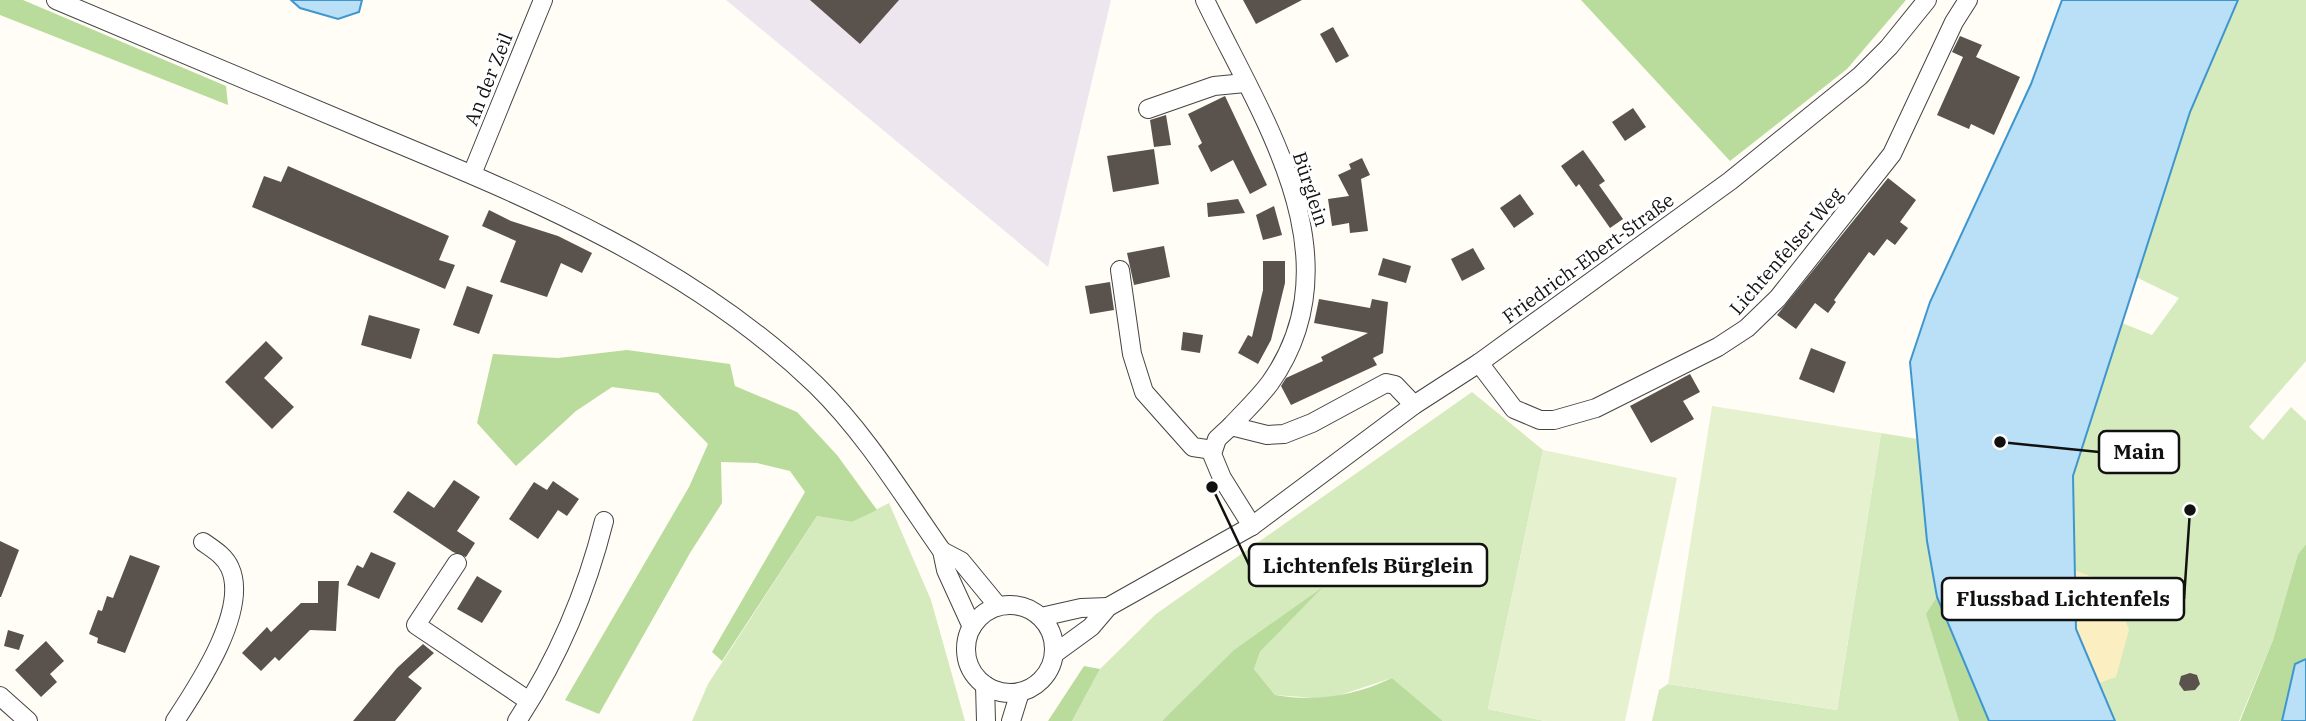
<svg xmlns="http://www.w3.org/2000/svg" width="2306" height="721" font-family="'IBM Plex Serif',serif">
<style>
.industrial{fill:#eee6ef}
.green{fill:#d5ebbd}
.forest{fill:#b9dc9c}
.sand{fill:#fbeec1}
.pitch{fill:#e6f2cf}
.water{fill:#b9e0f7;stroke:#3f96cf;stroke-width:2}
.building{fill:#5a524d}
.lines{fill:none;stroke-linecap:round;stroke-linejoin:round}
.minor-casing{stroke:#444;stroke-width:20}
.minor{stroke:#fff;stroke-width:18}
.labels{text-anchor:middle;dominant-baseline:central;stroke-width:7;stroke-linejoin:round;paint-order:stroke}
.street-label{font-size:19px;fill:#111;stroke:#fff}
.leader{fill:none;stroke:#111;stroke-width:2.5}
.callout-dot{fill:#111;stroke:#fff;stroke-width:2.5}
.callout{fill:#fff;stroke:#111;stroke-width:2.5}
.callout-label{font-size:21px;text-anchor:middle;font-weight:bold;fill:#111}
</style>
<rect width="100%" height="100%" fill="#fffdf5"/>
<polygon class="industrial" points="726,0 1111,0 1048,267"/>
<g class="green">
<polygon points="2238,0 2306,0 2306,361 2249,427 2263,440 2291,407 2306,421 2306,544 2298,554 2273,640 2239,721 2115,721 2076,629 2073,476 2122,323 2152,335 2179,298 2136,277 2190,112"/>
<polygon points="1472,392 1543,450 1488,709 1545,721 1443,721 1392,678 1328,699 1275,695 1254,669 1260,652 1319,591 1194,691 1162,721 1072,721 1100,669 1156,614"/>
<polygon points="1881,433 1918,439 1927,541 1959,721 1652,721 1659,690 1668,684 1837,710"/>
<polygon points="889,503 931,600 965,721 692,721 708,684 817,516 852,522"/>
</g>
<g class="forest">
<polygon points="0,0 23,0 226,86 228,105 0,15"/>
<polygon points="1581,0 1906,0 1847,69 1730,161"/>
<polygon points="627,350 730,364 735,386 797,412 837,455 877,510 852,522 817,516 722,661 712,652 805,492 790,471 757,463 721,462 722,503 690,553 599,714 565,700 689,487 708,444 658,393 612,387 576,411 516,466 477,423 493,354 558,358"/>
<polygon points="2306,544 2306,659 2295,664 2282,721 2240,721 2273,640 2298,554"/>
<path d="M1323,587l-63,65 -6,17 21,26c42,7 79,1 117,-17l51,43h-281l72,-71z"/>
<polygon points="1937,597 1989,721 1959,721 1926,614"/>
<polygon points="1084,666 1100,669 1072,721 1048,721"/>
</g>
<polygon class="sand" points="2075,570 2113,586 2129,630 2116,677 2099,683 2076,629"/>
<g class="pitch">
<polygon points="1712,406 1881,433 1837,710 1668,684"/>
<polygon points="1543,450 1677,478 1625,721 1545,721 1488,709"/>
</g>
<g class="water">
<polygon points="291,0 362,0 359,12 338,19 300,8"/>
<polygon points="2062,0 2238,0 2190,112 2073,476 2076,629 2115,721 1989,721 1937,597 1927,541 1910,362 1930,302 2031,84"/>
<polygon points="2306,659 2306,721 2282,721 2295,664"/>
</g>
<g class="building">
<polygon points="810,0 899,0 860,44"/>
<polygon points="1243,0 1302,0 1256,24"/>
<polygon points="1333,27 1349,56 1336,63 1320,34"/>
<polygon points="1960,36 1982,45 1976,57 2020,77 1994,135 1971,124 1969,129 1937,115 1963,57 1952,52"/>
<polygon points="1225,96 1267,185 1250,194 1233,160 1211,172 1198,146 1202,143 1188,114"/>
<polygon points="1633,108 1646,127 1625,141 1612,122"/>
<polygon points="1166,115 1171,145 1154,147 1150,120"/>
<polygon points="1154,149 1159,184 1113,192 1107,156"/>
<polygon points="1583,150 1605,181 1599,185 1623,219 1610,228 1579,184 1576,187 1561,166"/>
<polygon points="1362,158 1370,175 1361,179 1368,231 1350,233 1349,223 1332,226 1328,199 1349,196 1338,175 1351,169 1349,164"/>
<polygon points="288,166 449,236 439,260 455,265 445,289 252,207 264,176 281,182"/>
<polygon points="1888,178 1916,200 1900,222 1908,228 1895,245 1887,239 1874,256 1869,252 1834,300 1836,302 1828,313 1815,303 1796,329 1777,315"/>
<polygon points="1520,194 1534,214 1514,228 1500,208"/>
<polygon points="1238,199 1245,213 1208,217 1207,203"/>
<polygon points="1274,206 1282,235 1263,240 1256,215"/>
<polygon points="489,210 511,221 558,236 592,253 582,273 561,263 547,297 500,282 516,241 482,226"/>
<polygon points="1164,246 1170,277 1134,285 1127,253"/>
<polygon points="1473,248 1485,269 1462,281 1451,259"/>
<polygon points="1383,258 1411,266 1406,283 1378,275"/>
<polygon points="1263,261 1285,261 1285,283 1271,340 1258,364 1238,353 1248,335 1252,337 1263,290"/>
<polygon points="1110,282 1114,310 1090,314 1085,286"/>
<polygon points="467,286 493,295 479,334 453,325"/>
<polygon points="1319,299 1370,308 1372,299 1388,302 1383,353 1373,358 1377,365 1291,405 1281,386 1286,378 1323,361 1321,357 1368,333 1314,323"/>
<polygon points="369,315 420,329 411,359 361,345"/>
<polygon points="1183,332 1203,335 1200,353 1181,350"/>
<polygon points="266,341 283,358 264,378 294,407 272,429 225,382"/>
<polygon points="1811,348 1846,362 1834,393 1799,379"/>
<polygon points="1690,374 1700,392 1683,401 1694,419 1651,443 1630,406"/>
<polygon points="454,480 480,497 457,531 475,543 466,557 453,552 393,512 408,491 434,508"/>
<polygon points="553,481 579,499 567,516 558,510 538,539 509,519 534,482 547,490"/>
<polygon points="0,541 19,550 1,597 0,597"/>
<polygon points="371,552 396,563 379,599 347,585 357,565 363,568"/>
<polygon points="130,555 160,566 125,653 97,643 98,638 89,634 98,610 102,611 107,596 113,598"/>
<polygon points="477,576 502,591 482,623 457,609"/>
<polygon points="318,581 339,581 336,631 310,630 279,661 275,657 261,671 242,653 267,627 271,632 301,603 318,603"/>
<polygon points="8,630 24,635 19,650 4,646"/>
<polygon points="46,641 64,661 50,674 57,682 41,697 15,670"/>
<polygon points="423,644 434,653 408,677 422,688 395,721 353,721 397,668"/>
<polygon points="2190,673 2197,675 2200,684 2195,690 2184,691 2179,684 2181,676"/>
</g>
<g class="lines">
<g class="minor-casing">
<g id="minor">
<path d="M56,0c107,45 214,90 321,135 157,65 314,130 439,250 50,49 86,109 126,166l4,19 26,57"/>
<path d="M1205,0c56,117 154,257 65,383 -12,16 -26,29 -39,43"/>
<polyline points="1148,109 1214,86 1245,83"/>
<polyline points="472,174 543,0"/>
<polyline points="1120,270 1132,354 1144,392 1193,447 1213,450"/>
<polyline points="1479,363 1514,409 1540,420 1554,420 1596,408 1718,347 1747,328 1778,298 1892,154 1954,22 1968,0"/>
<polyline points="1252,526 1222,478 1212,454 1217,439 1231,426 1267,435 1284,434 1312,423 1386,383 1395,385 1414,405"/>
<polyline points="942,551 961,561 998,606"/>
<polyline points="457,563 416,625 529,701"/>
<circle cx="1010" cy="649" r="44"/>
<polyline points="1041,617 1081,608 1108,607"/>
<polyline points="1054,654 1091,627 1108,607 1252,526 1414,405 1479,363 1730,181 1860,76 1889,47 1927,0"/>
<polyline points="985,685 986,721"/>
<polyline points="0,696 28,721"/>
<path d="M175,721c23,-35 74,-111 55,-153 -5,-12 -17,-19 -27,-26"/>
<path d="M517,721c41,-62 69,-128 87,-200"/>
<polyline points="1011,721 1020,692"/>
</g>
</g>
<use href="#minor" class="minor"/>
</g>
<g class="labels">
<g class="street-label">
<text transform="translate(488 79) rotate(-68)">An der Zeil</text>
<text transform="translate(1311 189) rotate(72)">Bürglein</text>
<text transform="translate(1786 251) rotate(-49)">Lichtenfelser Weg</text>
<text transform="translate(1588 258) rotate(-36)">Friedrich-Ebert-Straße</text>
</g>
</g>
<path class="leader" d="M2000 442L2099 452M1212 487L1249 565M2190 510L2184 599"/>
<g class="callout-dot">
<circle cx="2000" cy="442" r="7"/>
<circle cx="1212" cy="487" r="7"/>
<circle cx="2190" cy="510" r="7"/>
</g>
<g class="callout">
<rect x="2099" y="431" width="80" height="42" rx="7"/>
<rect x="1249" y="544" width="238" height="42" rx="7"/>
<rect x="1942" y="578" width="242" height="42" rx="7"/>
</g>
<g class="callout-label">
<text x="2139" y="459">Main</text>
<text x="1368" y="573">Lichtenfels Bürglein</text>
<text x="2063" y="606">Flussbad Lichtenfels</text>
</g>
</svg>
